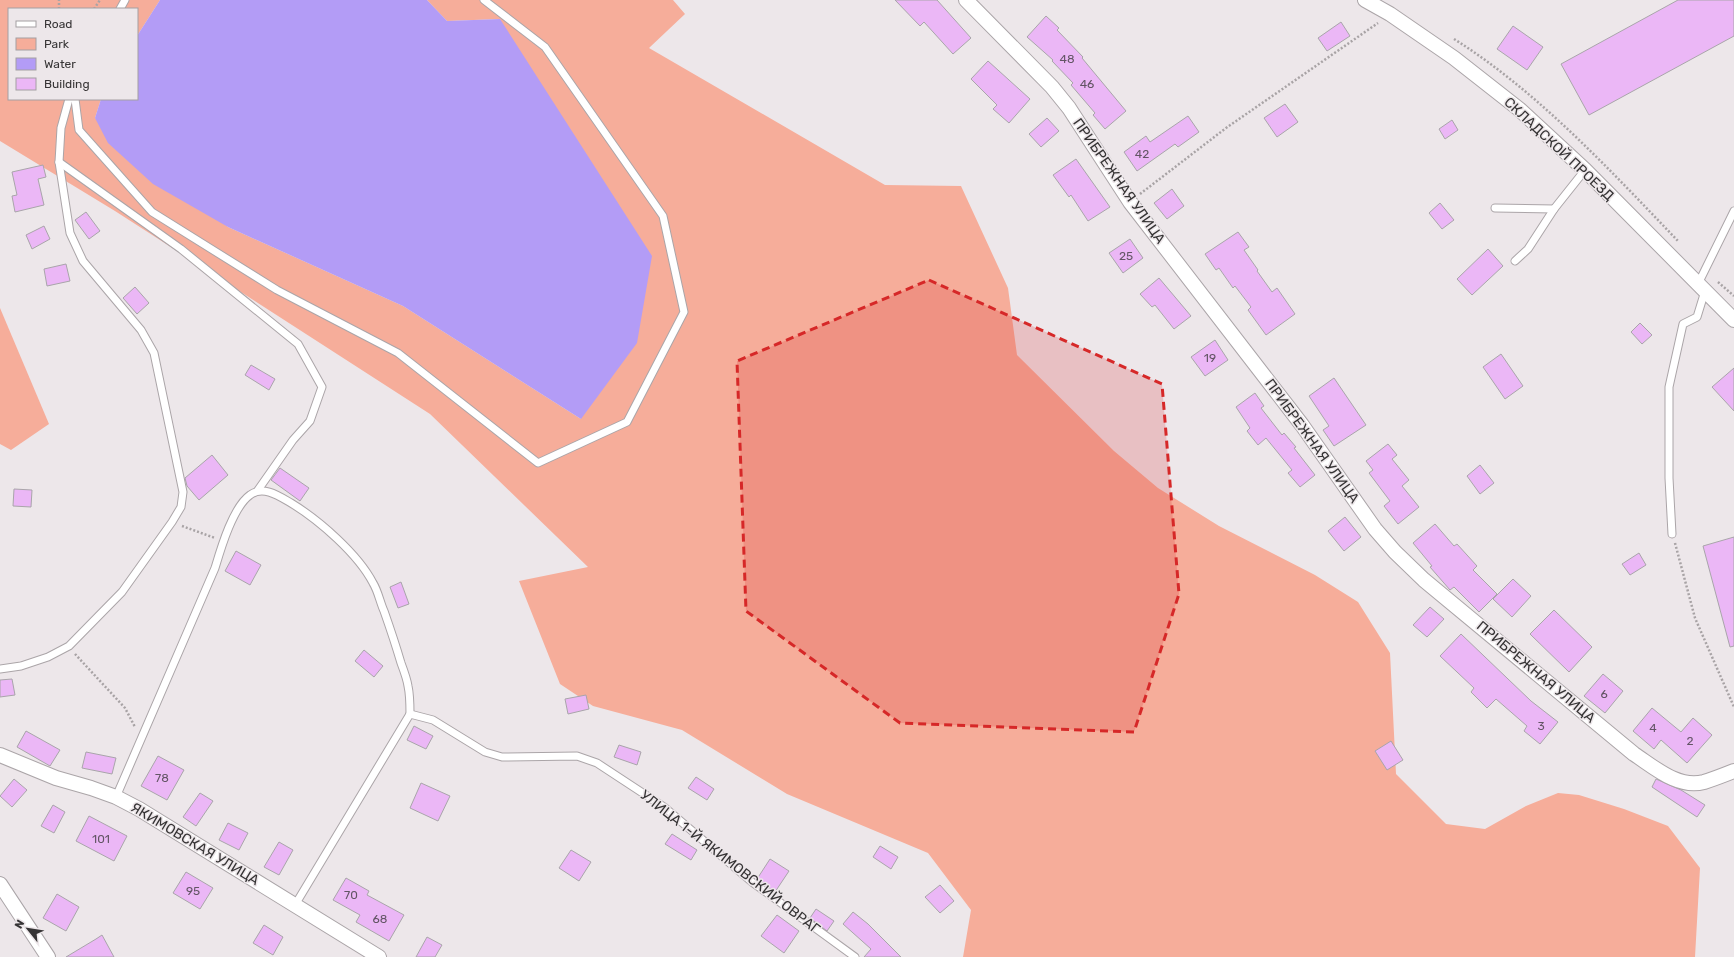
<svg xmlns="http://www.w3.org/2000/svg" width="1734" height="957" font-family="Rubik,sans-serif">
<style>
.green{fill:#f6ad9a}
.water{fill:#b39cf6}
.building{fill:#ebb7f6;stroke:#a9a5aa}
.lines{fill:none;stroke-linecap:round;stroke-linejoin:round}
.service-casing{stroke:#aba5a8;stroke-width:9}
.minor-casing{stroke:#aba5a8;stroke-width:16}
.path{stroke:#a8a3a5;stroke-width:2.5;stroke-dasharray:2 2;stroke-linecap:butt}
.service{stroke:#fff;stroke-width:7}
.minor{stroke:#fff;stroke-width:14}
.marked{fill:#d62828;fill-opacity:0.2;stroke:#d62828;stroke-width:3;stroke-dasharray:8 5;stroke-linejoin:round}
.labels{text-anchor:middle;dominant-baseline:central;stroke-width:3;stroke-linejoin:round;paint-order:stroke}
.number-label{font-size:12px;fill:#635565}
.street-label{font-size:14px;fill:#363435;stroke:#ede7ea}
</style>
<rect width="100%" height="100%" fill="#ede7ea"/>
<g class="green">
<polygon points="0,0 160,0 137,36 137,9 9,9 9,99 101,99 95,118 228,227 403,306 581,419 500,19 447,21 427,0 673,0 685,14 649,48 885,185 961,186 1008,288 1017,355 1114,451 1158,488 1219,526 1315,575 1358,602 1390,653 1396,774 1446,824 1485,829 1526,806 1558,793 1579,795 1624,809 1668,826 1700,868 1695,957 963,957 971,910 928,853 787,794 682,730 593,706 560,684 519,581 588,567 430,414 115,211 0,141"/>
<polygon points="0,308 49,424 11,450 0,444"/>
</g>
<polygon class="water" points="160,0 427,0 447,21 500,19 652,256 637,343 581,419 403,306 228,227 153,184 108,143 95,118 101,99 137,99 137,36"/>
<g class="building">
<polygon points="895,0 937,0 971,38 953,54 924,22 920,26"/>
<polygon points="1678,0 1734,0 1734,36 1589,115 1561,64"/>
<polygon points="1046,16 1059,28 1057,30 1083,57 1082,58 1126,111 1105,129 1093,115 1095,113 1071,85 1073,83 1052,61 1053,60 1027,37"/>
<polygon points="1341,22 1350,36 1327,51 1318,38"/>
<polygon points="1513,26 1543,47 1527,70 1497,49"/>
<polygon points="988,61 1030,99 1009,123 993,109 997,105 971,79"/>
<polygon points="1285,104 1298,122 1277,137 1264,118"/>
<polygon points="1188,116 1199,132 1178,147 1175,144 1137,171 1124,152 1146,136 1150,142"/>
<polygon points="1047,118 1059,131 1041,147 1029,134"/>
<polygon points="1452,120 1458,130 1445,139 1439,129"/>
<polygon points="1076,159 1110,207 1088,221 1071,195 1069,197 1053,175"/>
<polygon points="43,165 46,177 38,179 44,205 15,212 12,196 17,195 12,172"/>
<polygon points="1172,189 1184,206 1167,219 1154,203"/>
<polygon points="1440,203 1454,220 1442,229 1429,213"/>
<polygon points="86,212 100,231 89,239 75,220"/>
<polygon points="44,226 50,239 32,249 26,235"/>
<polygon points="1238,232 1249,247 1244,250 1258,270 1257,271 1272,292 1277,288 1295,314 1266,335 1248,310 1251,307 1235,286 1233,288 1219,268 1216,270 1205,254"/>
<polygon points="1130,239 1143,258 1123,273 1109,253"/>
<polygon points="1488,249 1503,266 1472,295 1457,279"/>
<polygon points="66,264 70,281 47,286 44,269"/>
<polygon points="1159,278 1191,316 1174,329 1155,305 1152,307 1140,294"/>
<polygon points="135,287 149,303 137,314 123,298"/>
<polygon points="1640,323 1652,335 1642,344 1631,332"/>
<polygon points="1215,340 1228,360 1205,376 1191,357"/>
<polygon points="1501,354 1523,386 1505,399 1483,367"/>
<polygon points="251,365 275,379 269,390 245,375"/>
<polygon points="1734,368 1734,411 1712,387"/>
<polygon points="1334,378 1366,425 1334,446 1323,430 1329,426 1309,396"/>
<polygon points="1255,393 1264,406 1261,408 1282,435 1284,433 1296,447 1294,448 1315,475 1300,487 1288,473 1292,470 1266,438 1258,445 1247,431 1250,428 1236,407"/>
<polygon points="1388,444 1397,455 1392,459 1409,480 1402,486 1419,507 1398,524 1384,506 1390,501 1369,473 1373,470 1366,461"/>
<polygon points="212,455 228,475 199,500 187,486 185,478"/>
<polygon points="1480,465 1494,483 1480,494 1467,476"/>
<polygon points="280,468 309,488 300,501 271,480"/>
<polygon points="14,489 32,490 31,507 13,506"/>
<polygon points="1345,517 1361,537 1344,551 1328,531"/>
<polygon points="1435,524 1454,546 1457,544 1477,566 1473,570 1497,594 1479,612 1454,587 1450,590 1430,567 1432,566 1413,543"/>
<polygon points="1734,537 1734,646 1730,647 1703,546"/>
<polygon points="236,551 261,565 250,585 225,571"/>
<polygon points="1639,553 1646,565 1630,575 1622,564"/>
<polygon points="1513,579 1531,596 1512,617 1493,599"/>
<polygon points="401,582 409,604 398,608 390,587"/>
<polygon points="1430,607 1444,619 1427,637 1413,625"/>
<polygon points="1554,610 1592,647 1569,672 1530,634"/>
<polygon points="1461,634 1531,701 1558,722 1540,744 1524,731 1527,726 1496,699 1487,708 1471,692 1474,688 1440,656"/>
<polygon points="364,650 383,666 374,677 355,661"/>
<polygon points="1603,674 1623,691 1605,713 1584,696"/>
<polygon points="12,679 15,695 0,697 0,680"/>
<polygon points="586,695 589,709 568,714 565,699"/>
<polygon points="1652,708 1681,732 1693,718 1712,735 1687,763 1661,740 1654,749 1633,731"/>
<polygon points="414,726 433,736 426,749 407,740"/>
<polygon points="26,731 60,750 50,766 17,747"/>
<polygon points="1391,741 1403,760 1387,770 1375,751"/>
<polygon points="619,745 641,752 637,765 614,757"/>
<polygon points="86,752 116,758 112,774 82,768"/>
<polygon points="158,756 184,770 167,800 141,786"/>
<polygon points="696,777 714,789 707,800 688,788"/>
<polygon points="14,779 27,790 12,807 0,796"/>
<polygon points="1656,779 1681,790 1705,805 1697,817 1652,787"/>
<polygon points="421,783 450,796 438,821 410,808"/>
<polygon points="200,793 213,801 196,826 183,817"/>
<polygon points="53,805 65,812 54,833 41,826"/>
<polygon points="89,816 127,836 114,861 76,841"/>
<polygon points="228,823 248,833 239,850 219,840"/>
<polygon points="672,834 697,850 691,860 665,844"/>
<polygon points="279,842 293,850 279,875 264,867"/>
<polygon points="880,846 898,857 891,869 873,857"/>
<polygon points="571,850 591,862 579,881 559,868"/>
<polygon points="770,859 789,871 775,892 757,879"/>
<polygon points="186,872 213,888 200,909 173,893"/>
<polygon points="346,878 369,891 367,895 404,915 389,941 356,922 360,915 333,900"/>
<polygon points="940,885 954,901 940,913 925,897"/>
<polygon points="57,894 79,907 66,931 43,918"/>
<polygon points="816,909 834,921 827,931 810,918"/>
<polygon points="853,912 868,924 901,957 864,957 871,949 843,924"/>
<polygon points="777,915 799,931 784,953 761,936"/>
<polygon points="264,925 283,937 273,955 253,943"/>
<polygon points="102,935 114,957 66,957 96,939"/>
<polygon points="427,937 442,945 435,957 416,957"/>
</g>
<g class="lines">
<g class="service-casing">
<g id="service">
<polyline points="120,9 125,0"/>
<polyline points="75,99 79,130 152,212 277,290 398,353 538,463 627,422 684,312 663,216 545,47 484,0"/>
<polyline points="59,162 181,249 298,344 322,387 310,421 293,440 258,490"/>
<polyline points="1495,208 1554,209"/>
<polyline points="1515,261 1528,249 1554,209 1585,170"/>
<polyline points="1698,284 1734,211"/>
<polyline points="1672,534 1669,478 1669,387 1683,324 1697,317 1705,291"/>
<polyline points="0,669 21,666 48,657 69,646 122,592 172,522 181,507 183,492 154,353 141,330 83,261 70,233 59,162 61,128 69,99"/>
<path d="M116,797l99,-229c6,-20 18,-61 35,-73 13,-10 29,1 41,8 28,17 67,51 82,80 5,8 7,19 11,28 6,17 12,35 17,52 3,8 6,16 7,23 2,9 2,18 2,28"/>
<polyline points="295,905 410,714 433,720 485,752 502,757 577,756 597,763 664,807 752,882 855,957"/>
</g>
</g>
<g class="minor-casing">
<g id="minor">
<path d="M966,0l86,87 17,21 61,94 172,223 73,104 20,23 29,28 210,174c20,13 44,35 70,28 10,-3 20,-7 30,-11"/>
<polyline points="1365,0 1390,14 1454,58 1519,109 1585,170 1734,320"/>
<polyline points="0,755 56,778 91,788 116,797 139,809 379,957"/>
<polyline points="0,884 48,957"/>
</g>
</g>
<g class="path">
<polyline points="59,9 59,0"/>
<polyline points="94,9 100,0"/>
<path d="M1454,39c83,52 156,131 224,202"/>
<polyline points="1140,194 1226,128 1378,23"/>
<polyline points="1718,282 1734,296"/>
<polyline points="182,526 215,538"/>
<polyline points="1675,543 1695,618 1734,707"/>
<polyline points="75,654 125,708 135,727"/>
</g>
<use href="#service" class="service"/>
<use href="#minor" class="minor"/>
</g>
<path class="marked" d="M929,280l233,104 17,210 -45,138 -234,-9 -154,-112 -9,-250z"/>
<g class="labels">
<g class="number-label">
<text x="1067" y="59">48</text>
<text x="1087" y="84">46</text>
<text x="1142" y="154">42</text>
<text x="1126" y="256">25</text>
<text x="1210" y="358">19</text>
<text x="1604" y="694">6</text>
<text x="1541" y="726">3</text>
<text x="1653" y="728">4</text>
<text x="1690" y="741">2</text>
<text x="162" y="778">78</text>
<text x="101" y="839">101</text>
<text x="193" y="891">95</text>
<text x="351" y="895">70</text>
<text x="380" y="919">68</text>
</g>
<g class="street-label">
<text transform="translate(1559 149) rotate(43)">СКЛАДСКОЙ ПРОЕЗД</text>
<text transform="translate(1119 181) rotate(55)">ПРИБРЕЖНАЯ УЛИЦА</text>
<text transform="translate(1312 441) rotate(54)">ПРИБРЕЖНАЯ УЛИЦА</text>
<text transform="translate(1536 672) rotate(40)">ПРИБРЕЖНАЯ УЛИЦА</text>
<text transform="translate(195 844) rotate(31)">ЯКИМОВСКАЯ УЛИЦА</text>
<text transform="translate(730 862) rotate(38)">УЛИЦА 1-Й ЯКИМОВСКИЙ ОВРАГ</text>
</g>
</g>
<rect x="8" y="8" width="130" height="92" fill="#ede7ea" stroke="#a49fa2"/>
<rect x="16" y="21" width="20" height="6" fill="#ffffff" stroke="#a49fa2"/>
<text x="44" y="28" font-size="12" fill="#363435">Road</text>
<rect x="16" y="38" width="20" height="12" fill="#f6ad9a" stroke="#a49fa2"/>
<text x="44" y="48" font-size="12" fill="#363435">Park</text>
<rect x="16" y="58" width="20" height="12" fill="#b39cf6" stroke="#a49fa2"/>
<text x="44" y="68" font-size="12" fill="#363435">Water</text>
<rect x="16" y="78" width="20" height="12" fill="#ebb7f6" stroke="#a49fa2"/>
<text x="44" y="88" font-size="12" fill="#363435">Building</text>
<g transform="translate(28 929) rotate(300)" stroke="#ede7ea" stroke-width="3" paint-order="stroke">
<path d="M0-3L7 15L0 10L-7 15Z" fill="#363435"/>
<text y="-6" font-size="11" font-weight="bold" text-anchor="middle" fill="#363435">N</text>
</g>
</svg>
